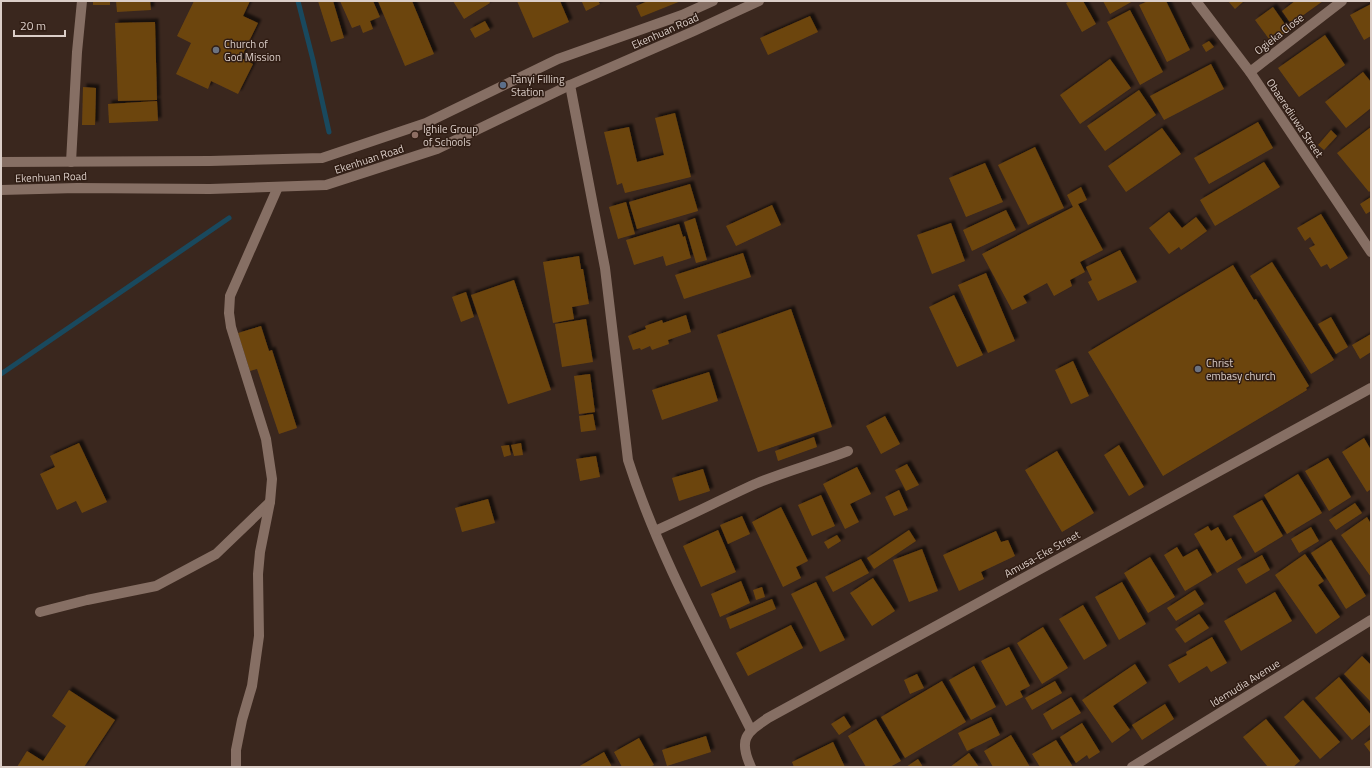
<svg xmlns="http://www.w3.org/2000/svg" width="1372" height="768" font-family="'Titillium Web',sans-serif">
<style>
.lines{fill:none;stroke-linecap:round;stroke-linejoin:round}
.stream{stroke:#19495e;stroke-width:5}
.building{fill:#6c4510;filter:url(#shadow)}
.minor{stroke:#866f64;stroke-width:10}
.secondary{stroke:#866f64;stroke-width:10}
.worship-dot{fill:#6b7280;stroke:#301d14;stroke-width:1.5}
.service-dot{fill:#5c6f8a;stroke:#301d14;stroke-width:1.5}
.education-dot{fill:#8d6e63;stroke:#301d14;stroke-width:1.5}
.labels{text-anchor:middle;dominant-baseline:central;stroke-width:3;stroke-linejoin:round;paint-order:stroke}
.street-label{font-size:11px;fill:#dbcec8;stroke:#301d14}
.poi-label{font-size:11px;fill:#dbcec8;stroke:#301d14;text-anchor:start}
</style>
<defs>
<filter id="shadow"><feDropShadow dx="3.5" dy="-3.5" stdDeviation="1" flood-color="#0009"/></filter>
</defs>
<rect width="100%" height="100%" fill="#3a271e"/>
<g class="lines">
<g class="stream">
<polyline points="298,1 313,60 329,132"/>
<polyline points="1,374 229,218"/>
</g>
</g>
<g class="building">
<rect x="93" y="1" width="17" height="4"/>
<polygon points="116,1 150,1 151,10 117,12"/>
<polygon points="194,1 250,1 243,16 258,23 241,58 253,64 238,94 211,81 208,89 176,74 191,43 177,36"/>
<polygon points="318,1 333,1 344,38 331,42"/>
<polygon points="340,1 373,1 380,17 370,21 373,29 363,33 360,25 352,28"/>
<polygon points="378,1 412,1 434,54 405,66"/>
<polygon points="453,1 489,1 490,3 464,19"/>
<polygon points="517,1 560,1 569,22 533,38"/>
<polygon points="584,1 598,1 600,4 586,11 582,2"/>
<polygon points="648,1 681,1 641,17 636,6"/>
<polygon points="1070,1 1083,1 1096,24 1082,32 1066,3"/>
<polygon points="1103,1 1133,1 1110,14"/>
<polygon points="1148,1 1166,1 1190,50 1167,62 1139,5"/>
<polygon points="1228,1 1244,1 1235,9"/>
<polygon points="1295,1 1323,1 1291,24 1282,11"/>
<polygon points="1371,4 1371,36 1364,40 1350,15"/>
<polygon points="1273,7 1289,30 1272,43 1255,20"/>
<polygon points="1130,10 1163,72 1140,85 1107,22"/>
<polygon points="810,16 818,32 768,55 760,38"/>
<polygon points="485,21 490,30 475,38 470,29"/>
<polygon points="155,22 157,100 118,101 115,23"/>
<polygon points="1325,35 1345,65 1299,97 1278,68"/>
<polygon points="1209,41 1214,47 1206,52 1202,45"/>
<polygon points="1110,59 1131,88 1080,124 1060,95"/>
<polygon points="1211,64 1224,89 1164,120 1150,96"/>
<polygon points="1363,72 1371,82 1371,108 1346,128 1325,102"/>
<polygon points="83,87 96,88 95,125 82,125"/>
<polygon points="1139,90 1156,115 1105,151 1087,126"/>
<polygon points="157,101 158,121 109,123 108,104"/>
<polygon points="675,113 691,177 625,193 622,183 617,185 604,132 629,127 637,162 664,155 655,118"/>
<polygon points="1258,122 1273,148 1209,184 1194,158"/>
<polygon points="1371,127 1371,190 1369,192 1337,153"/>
<polygon points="1162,128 1181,154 1126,192 1108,166"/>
<polygon points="1331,130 1337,136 1324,150 1318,145"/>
<polygon points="1035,147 1064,208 1028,225 998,165"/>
<polygon points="1264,162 1280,187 1215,226 1200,200"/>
<polygon points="985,163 1003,202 966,217 949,178"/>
<polygon points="690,184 698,211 637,229 629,202"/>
<polygon points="1081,187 1087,200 1078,204 1103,250 1080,262 1085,272 1070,280 1072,286 1054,296 1047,283 1023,296 1027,303 1012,310 982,254 1073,207 1067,195"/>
<polygon points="1371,197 1371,211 1366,214 1360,204"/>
<polygon points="626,202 635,234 618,239 609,207"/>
<polygon points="772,205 781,225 736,246 726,226"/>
<polygon points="1006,210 1016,230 972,251 963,230"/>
<polygon points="1169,212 1182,228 1196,217 1207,231 1181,250 1179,247 1169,254 1149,228"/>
<polygon points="1321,214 1348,258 1330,269 1327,264 1321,267 1309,248 1315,245 1310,237 1305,241 1297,228"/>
<polygon points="695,218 707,260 696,263 684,222"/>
<polygon points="951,223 965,261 932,274 917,235"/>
<polygon points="679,224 683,237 685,236 691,258 666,266 663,256 634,265 626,240"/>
<polygon points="1120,250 1137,282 1098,301 1088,282 1092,280 1086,267"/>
<polygon points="743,253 751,277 684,299 675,275"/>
<polygon points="579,256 581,269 583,269 589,304 572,307 574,319 553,323 543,262"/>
<polygon points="1272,262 1334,360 1311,374 1250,276"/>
<polygon points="1233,265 1254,300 1256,299 1309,386 1306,388 1307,390 1163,476 1088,352"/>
<polygon points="986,273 1015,341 988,353 958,285"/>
<polygon points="514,280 551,390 508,404 471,295"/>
<polygon points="466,292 474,317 461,322 452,297"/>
<polygon points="954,295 983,355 957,367 929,307"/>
<polygon points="791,309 832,427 758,452 717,335"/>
<polygon points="686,315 691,332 668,340 669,344 652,350 650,346 641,350 640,348 633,350 628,336 646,329 645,326 662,320 663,323"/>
<polygon points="1331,317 1348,347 1336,354 1318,324"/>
<polygon points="586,319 593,362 562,367 555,324"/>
<polygon points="261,326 269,351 272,350 297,428 279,434 257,369 250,371 238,333"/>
<polygon points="1371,334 1371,352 1360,359 1352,345"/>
<polygon points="1073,361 1089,396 1071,404 1055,370"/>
<polygon points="709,372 718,401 662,420 652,390"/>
<polygon points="590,374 595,412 579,414 574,376"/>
<polygon points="593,414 596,430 581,432 579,416"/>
<polygon points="885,416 900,444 881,454 866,426"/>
<polygon points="814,437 817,447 778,461 775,451"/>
<polygon points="1364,438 1371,450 1371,489 1367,492 1342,452"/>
<polygon points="79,443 107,502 82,513 76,501 57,510 40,474 55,467 50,456"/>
<polygon points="521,443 523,455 514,456 511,445"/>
<polygon points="509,445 511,455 504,457 501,446"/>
<polygon points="1119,445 1144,487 1129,496 1104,455"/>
<polygon points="1057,451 1094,513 1062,532 1025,470"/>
<polygon points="596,456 600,477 580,481 576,459"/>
<polygon points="1328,458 1351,497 1329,511 1305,471"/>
<polygon points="907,464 919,485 906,491 895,470"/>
<polygon points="857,467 871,494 850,504 859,522 845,529 823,484"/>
<polygon points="703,469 710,491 679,501 672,478"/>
<polygon points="1298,474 1322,513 1287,534 1264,495"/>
<polygon points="899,490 908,510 894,516 885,497"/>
<polygon points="821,495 835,526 812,536 798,505"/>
<polygon points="488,499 495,523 462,532 455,508"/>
<polygon points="1262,500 1283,536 1255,553 1233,516"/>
<polygon points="1355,503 1362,513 1336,530 1329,520"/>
<polygon points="781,507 808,561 796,567 801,578 783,587 752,522"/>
<polygon points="742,516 750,534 728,544 720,525"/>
<polygon points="1367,517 1371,524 1371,577 1341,535"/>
<polygon points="1208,526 1211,531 1218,527 1226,541 1231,538 1242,558 1217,573 1194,534"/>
<polygon points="1311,527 1319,541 1299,553 1291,539"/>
<polygon points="718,530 736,572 701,587 683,546"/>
<polygon points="909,530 916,541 874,569 867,558"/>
<polygon points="996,531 1001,542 1008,540 1015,556 981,572 984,579 959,591 943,555"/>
<polygon points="837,535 841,541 828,549 824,542"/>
<polygon points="1331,540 1366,596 1346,609 1311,553"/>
<polygon points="1177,547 1183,557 1197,549 1212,575 1185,591 1164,555"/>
<polygon points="922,549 938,591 909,602 893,560"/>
<polygon points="1305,554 1324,581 1318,585 1340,617 1316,634 1275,575"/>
<polygon points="1262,555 1270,570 1246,584 1237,569"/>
<polygon points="1150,557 1175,597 1148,613 1124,573"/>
<polygon points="861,559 869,573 833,592 825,577"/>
<polygon points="873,578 895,611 872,626 850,593"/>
<polygon points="741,581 750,603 720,617 711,594"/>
<polygon points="816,582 845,640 820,652 791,594"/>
<polygon points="1122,582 1146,624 1119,640 1095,597"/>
<polygon points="762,587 765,597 756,600 753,590"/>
<polygon points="1195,590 1204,604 1176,621 1167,608"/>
<polygon points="1275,592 1292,621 1241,651 1224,621"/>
<polygon points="772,599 776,609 730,629 726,618"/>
<polygon points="1083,605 1107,646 1084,660 1059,619"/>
<polygon points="1199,614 1209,628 1185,643 1175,629"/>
<polygon points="791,625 803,648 748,676 736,653"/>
<polygon points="1043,627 1068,668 1042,684 1017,643"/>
<polygon points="1212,637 1227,663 1211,672 1207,666 1179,683 1168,665 1187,655 1186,652"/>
<polygon points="1009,647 1030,686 1020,691 1023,697 1006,706 981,661"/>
<polygon points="1362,656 1371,665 1371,702 1344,674"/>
<polygon points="1135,664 1147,683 1113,706 1130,730 1112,743 1082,700"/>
<polygon points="974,666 996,707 971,720 949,680"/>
<polygon points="917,674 924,688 910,694 904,680"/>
<polygon points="1339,677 1371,715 1371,724 1352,740 1315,698"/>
<polygon points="942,681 966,722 905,758 881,717"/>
<polygon points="1055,681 1062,693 1032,710 1025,698"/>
<polygon points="69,690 115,720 84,767 17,767 27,751 43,761 66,726 52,716"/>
<polygon points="1071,697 1081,713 1052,730 1043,714"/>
<polygon points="1303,700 1340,742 1320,759 1284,717"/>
<polygon points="1165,704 1174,719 1142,740 1132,725"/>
<polygon points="844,716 851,727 839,735 831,724"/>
<polygon points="991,717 1000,735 967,751 958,733"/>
<polygon points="876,719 901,761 890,767 866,767 848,736"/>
<polygon points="1266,719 1300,761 1293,767 1268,767 1243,737"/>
<polygon points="1082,723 1100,752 1089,759 1087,755 1076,763 1060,737"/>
<polygon points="1011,735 1030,767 993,767 984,751"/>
<polygon points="706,736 711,752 667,766 662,750"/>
<polygon points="639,738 654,765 650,767 622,767 614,752"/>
<polygon points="1371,739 1371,751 1370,752 1364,744"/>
<polygon points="1056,740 1073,767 1040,767 1032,754"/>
<polygon points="833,742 845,767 794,767 792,762"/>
<polygon points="604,752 612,767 578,767"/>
<polygon points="969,753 979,767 950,767"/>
<polygon points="918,759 923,767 906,767"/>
</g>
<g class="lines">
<g class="minor">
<polyline points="1196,1 1250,72 1371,252"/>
<polyline points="1250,72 1342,1"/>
<path d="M570,85l35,183 23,192c30,94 79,182 123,270"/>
<polyline points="71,162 77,52 82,1"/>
<path d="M655,531c34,-15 67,-32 100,-47 31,-13 62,-21 93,-33"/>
<polyline points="40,612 87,600 156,586 216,554 270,502"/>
<polyline points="236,767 236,750 242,720 252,686 259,636 258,574 260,552 270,502 272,479 266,439 231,327 229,313 230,296 278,187"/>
<path d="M751,767c-13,-28 -5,-34 17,-49l603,-330"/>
<polyline points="1132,767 1371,620"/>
</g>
<g class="secondary">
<polyline points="1,162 210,161 322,158 426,123 558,59 682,15 713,1"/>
<polyline points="1,190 77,188 210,189 326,185 437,149 570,85 694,31 759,1"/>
</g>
</g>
<g class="worship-dot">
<circle cx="216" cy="50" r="4"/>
<circle cx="1198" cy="369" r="4"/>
</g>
<circle class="service-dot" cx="503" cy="85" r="4"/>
<circle class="education-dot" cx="415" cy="135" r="4"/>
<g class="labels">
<g class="street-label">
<text transform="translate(665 31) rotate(-24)">Ekenhuan Road</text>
<text transform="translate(1279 34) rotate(-38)">Ogieka Close</text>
<text transform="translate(1295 118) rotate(56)">Obaerediuwa Street</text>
<text transform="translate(369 159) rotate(-18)">Ekenhuan Road</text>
<text transform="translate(51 177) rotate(-2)">Ekenhuan Road</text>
<text transform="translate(1042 554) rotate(-29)">Amusa-Eke Street</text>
<text transform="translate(1245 683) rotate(-32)">Idemudia Avenue</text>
</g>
<g class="poi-label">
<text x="224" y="44">Church of<tspan x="224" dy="13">God Mission</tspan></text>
<text x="511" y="79">Tanyi Filling<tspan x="511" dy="13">Station</tspan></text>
<text x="423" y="129">Ighile Group<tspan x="423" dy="13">of Schools</tspan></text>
<text x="1206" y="363">Christ<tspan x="1206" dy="13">embasy church</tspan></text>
</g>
</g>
<rect width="1372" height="768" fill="none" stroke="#dbcec8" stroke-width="4"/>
<path d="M14 30v6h51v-6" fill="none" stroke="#dbcec8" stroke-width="2"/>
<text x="20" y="30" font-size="12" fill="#dbcec8" stroke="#301d14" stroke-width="3" paint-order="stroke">20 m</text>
</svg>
